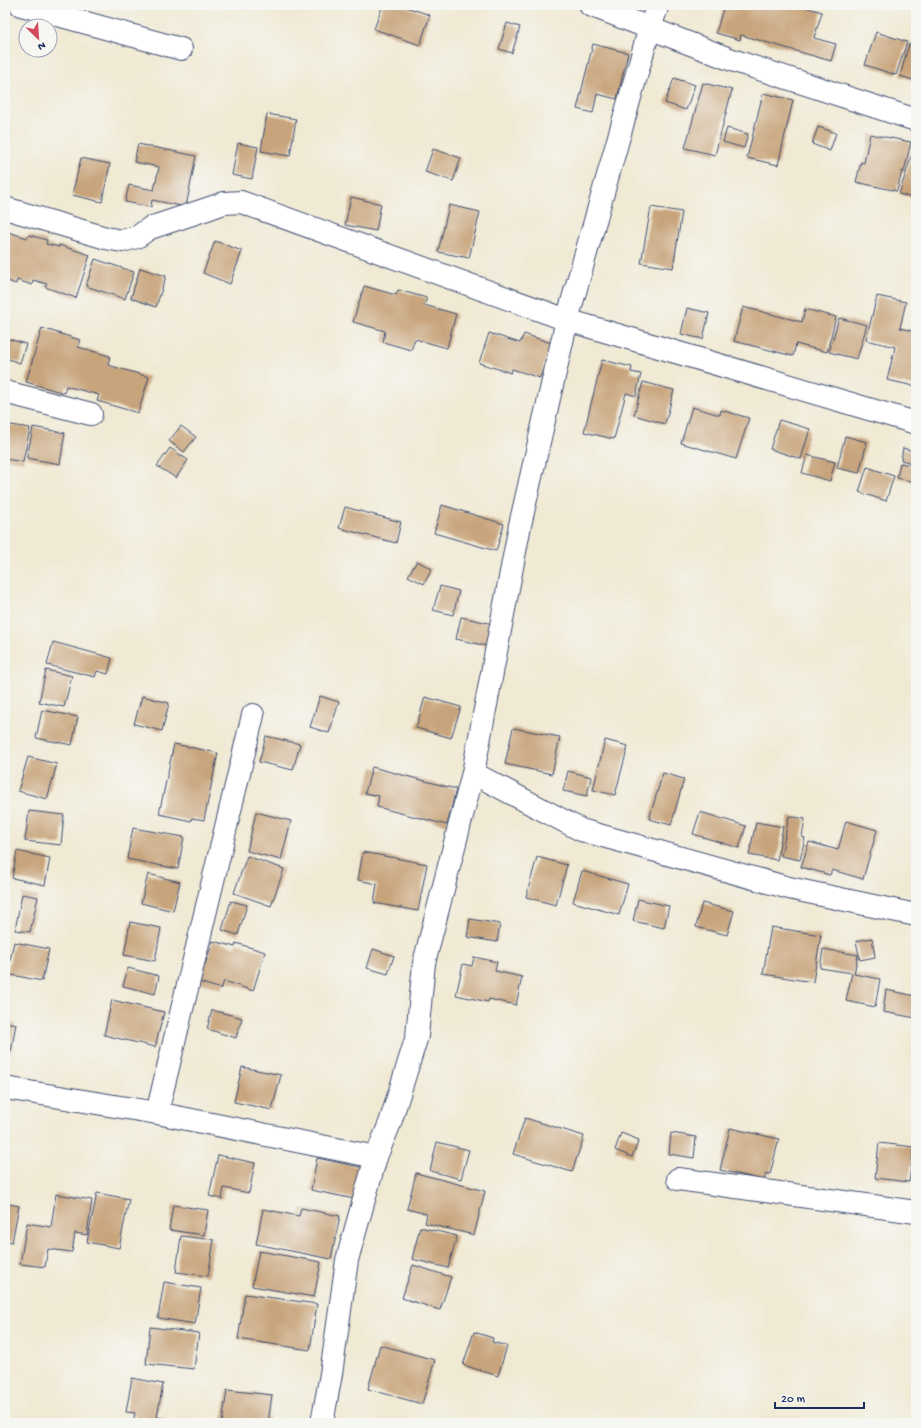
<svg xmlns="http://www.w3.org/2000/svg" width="921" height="1428" font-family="'Gochi Hand',sans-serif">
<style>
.building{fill:#c8a47c}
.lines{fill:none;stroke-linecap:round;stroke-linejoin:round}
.minor-casing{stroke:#3b4b70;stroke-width:24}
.minor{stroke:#fff;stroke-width:22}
</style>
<rect width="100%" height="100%" fill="#f6f6f2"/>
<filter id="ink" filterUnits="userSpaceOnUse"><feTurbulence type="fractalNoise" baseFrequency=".025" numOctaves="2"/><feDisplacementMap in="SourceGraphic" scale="8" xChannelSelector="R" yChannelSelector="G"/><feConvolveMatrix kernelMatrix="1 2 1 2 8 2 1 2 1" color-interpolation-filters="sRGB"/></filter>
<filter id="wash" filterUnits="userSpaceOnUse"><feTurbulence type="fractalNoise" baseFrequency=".012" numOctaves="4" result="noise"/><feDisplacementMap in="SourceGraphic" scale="16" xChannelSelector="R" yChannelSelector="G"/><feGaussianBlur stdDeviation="0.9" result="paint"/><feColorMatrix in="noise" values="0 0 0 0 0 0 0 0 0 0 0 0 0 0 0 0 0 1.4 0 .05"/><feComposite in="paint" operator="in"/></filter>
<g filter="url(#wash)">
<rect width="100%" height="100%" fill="#f0e9d3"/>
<g id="blocks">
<g class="building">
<polygon points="383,5 400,5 430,15 420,45 374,29"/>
<polygon points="724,5 797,5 822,12 814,38 836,44 831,61 741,35 740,40 716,33"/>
<polygon points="507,23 520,27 512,53 499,49"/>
<polygon points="876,32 907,42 896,75 865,65"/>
<polygon points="593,44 628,53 617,99 597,94 593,113 577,109"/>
<polygon points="909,44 916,46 916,81 900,76"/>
<polygon points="674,78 695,85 686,110 665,103"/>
<polygon points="703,83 732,90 715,155 685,148"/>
<polygon points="763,93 793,100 778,165 747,158"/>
<polygon points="267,114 296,119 290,156 261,151"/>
<polygon points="818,127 836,133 830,151 812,144"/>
<polygon points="727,128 748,134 744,148 723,142"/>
<polygon points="870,134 911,142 904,172 902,171 897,191 856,182 861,162 864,163"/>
<polygon points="238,143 258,147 252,179 232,175"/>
<polygon points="138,144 196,156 186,207 152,200 151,207 125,202 129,185 154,190 159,167 134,162"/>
<polygon points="915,145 916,145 916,199 899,194"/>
<polygon points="433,149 461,158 453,181 425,172"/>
<polygon points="81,158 110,164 102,202 72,195"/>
<polygon points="351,197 381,204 376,231 345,225"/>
<polygon points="449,205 480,212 469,258 438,252"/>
<polygon points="651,207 682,212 673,268 641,263"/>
<polygon points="5,231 27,238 29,235 47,240 46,244 59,247 59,245 90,255 76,298 45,287 47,284 33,280 32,285 17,280 16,284 5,280"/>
<polygon points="215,241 242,251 230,284 203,273"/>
<polygon points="95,259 134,272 125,299 86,286"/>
<polygon points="140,268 166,276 156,307 131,298"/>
<polygon points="364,286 396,295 398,290 427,298 424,305 456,314 447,348 415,339 411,350 383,342 385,331 353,322"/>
<polygon points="877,296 906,302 900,328 916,332 916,378 914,386 887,380 895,347 866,340"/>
<polygon points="743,307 802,322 805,309 836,317 827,352 796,344 793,356 734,341"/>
<polygon points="687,308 709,313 703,339 681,334"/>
<polygon points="839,318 867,325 857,359 829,352"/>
<polygon points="42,328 80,340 78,347 110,356 108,365 149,377 138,413 97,401 99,395 66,386 64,393 26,382"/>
<polygon points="489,333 520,343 524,334 551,343 540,378 512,369 511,373 479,363"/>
<polygon points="5,338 26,344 20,363 5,358"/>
<polygon points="602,360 632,367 631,372 641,374 636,396 626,393 614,439 584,432"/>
<polygon points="643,382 674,390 665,424 634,415"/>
<polygon points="692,407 720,415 721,410 749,418 736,459 681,443"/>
<polygon points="779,420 810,429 801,459 770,449"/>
<polygon points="5,424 30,428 23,462 5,459"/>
<polygon points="181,426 196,437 184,452 169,441"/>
<polygon points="33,427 65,433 60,464 27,458"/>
<polygon points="845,436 867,442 859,473 837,468"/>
<polygon points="170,448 188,460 176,478 157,466"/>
<polygon points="903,448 916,452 916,464 901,460"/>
<polygon points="807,455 835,462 830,481 802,473"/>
<polygon points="900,463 916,466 915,482 897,478"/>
<polygon points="867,467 894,476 886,501 859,492"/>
<polygon points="442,505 504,524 496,551 434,533"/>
<polygon points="345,507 401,522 396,543 339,528"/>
<polygon points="417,561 432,569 424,584 408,576"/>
<polygon points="440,586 459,591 453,615 433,610"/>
<polygon points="461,617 493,624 487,646 456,639"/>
<polygon points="53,642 112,658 108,674 97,671 95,677 47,665"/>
<polygon points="46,670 72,676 64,707 39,702"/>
<polygon points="142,696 169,703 162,731 134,724"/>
<polygon points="320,696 339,702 329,733 310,727"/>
<polygon points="425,697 461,707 451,738 416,728"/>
<polygon points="42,710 78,717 72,745 36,738"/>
<polygon points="513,728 560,737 552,774 505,764"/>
<polygon points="266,736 300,744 293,770 259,762"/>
<polygon points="605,740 628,746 615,795 593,790"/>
<polygon points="174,744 218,753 204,820 192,818 191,821 159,814"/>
<polygon points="28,757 57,764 47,799 18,791"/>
<polygon points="372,767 456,789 447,825 377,807 379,796 365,793"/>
<polygon points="568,771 591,777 587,796 563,791"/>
<polygon points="663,773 684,779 671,825 649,819"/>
<polygon points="29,811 64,815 61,845 25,841"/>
<polygon points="256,812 291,821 281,860 247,851"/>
<polygon points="700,812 746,826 739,848 693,834"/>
<polygon points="789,816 805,819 802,837 805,838 800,860 781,856"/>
<polygon points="846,821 877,830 863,879 832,870 830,875 801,867 809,842 838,850"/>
<polygon points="756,822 783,827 777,860 749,855"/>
<polygon points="133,828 184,837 178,869 127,859"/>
<polygon points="17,851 50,858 45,885 12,878"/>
<polygon points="363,852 427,864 418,911 374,903 377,884 358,880"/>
<polygon points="247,856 284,869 271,906 234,893"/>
<polygon points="537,857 567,865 556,905 526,897"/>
<polygon points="582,871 628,884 619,915 573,902"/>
<polygon points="148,874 180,882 173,911 141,903"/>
<polygon points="22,894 38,897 30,932 15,930"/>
<polygon points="638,899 669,906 664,928 633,921"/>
<polygon points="231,901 247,905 238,935 222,930"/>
<polygon points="702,903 734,911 727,935 696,927"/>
<polygon points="470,919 500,924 497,942 467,937"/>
<polygon points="130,922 161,928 155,961 124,955"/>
<polygon points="771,927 821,935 813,982 763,974"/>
<polygon points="872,938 875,957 860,960 856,941"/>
<polygon points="213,941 235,947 236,943 265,952 253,991 224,981 221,989 199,982"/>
<polygon points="14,942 49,949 42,981 7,974"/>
<polygon points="373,949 394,956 388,974 367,968"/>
<polygon points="823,949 858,955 854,974 880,979 875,1007 846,1001 852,973 820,968"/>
<polygon points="474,957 497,962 495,971 522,977 516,1005 489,999 488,1002 456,995 463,964 472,966"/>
<polygon points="128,968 159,976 155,994 123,986"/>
<polygon points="886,990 916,996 916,1018 883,1012"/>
<polygon points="112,1000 164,1012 155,1047 104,1035"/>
<polygon points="212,1010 242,1018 236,1038 207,1029"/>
<polygon points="5,1022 16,1024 11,1052 5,1051"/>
<polygon points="242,1067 281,1075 272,1110 234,1102"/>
<polygon points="525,1118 584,1136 572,1172 513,1154"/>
<polygon points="730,1128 779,1139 770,1174 766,1173 764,1180 720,1170"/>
<polygon points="621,1133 639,1140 632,1157 615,1150"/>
<polygon points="671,1133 696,1137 694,1158 669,1154"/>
<polygon points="437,1142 469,1150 461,1179 430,1171"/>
<polygon points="879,1143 914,1147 909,1182 875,1178"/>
<polygon points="218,1155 255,1163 249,1193 224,1188 222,1199 209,1196"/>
<polygon points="317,1158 365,1168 359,1200 311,1190"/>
<polygon points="416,1173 485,1191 474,1235 425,1223 427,1214 407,1209"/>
<polygon points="97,1193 129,1199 119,1248 87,1242"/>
<polygon points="56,1194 92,1200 87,1235 75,1233 72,1252 48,1249 45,1267 20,1264 27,1223 51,1227"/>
<polygon points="5,1203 19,1206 12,1242 5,1241"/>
<polygon points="173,1205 208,1210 204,1235 169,1230"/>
<polygon points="301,1208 340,1216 331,1259 256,1244 263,1209 299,1216"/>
<polygon points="420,1227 457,1236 448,1268 412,1259"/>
<polygon points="181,1236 214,1240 208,1276 176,1272"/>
<polygon points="259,1251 321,1262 314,1297 252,1286"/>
<polygon points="413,1265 451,1277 440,1310 402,1298"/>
<polygon points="164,1282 201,1288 195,1324 158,1318"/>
<polygon points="245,1294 317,1304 310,1350 238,1339"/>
<polygon points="150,1327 199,1333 194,1369 146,1364"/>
<polygon points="474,1332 493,1338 492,1342 507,1346 498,1376 463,1365"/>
<polygon points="380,1345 435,1360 422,1404 368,1389"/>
<polygon points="132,1378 163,1384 157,1417 166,1419 165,1423 133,1423 135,1413 126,1412"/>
<polygon points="227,1390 272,1395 268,1423 222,1423"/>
</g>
</g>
</g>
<g filter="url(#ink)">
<use href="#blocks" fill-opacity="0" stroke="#3b4b70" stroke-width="1"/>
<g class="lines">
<g class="minor-casing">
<g id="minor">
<polyline points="21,5 181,49"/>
<polyline points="590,5 732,60 916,120"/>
<polyline points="5,208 106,238 122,241 137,237 150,228 207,209 224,203 241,202 567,320 916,423"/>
<polyline points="5,392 91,414"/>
<polyline points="473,773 581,830 789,888 916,915"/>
<polyline points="5,1088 157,1113 376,1157"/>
<polyline points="157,1113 253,715"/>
<polyline points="678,1179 916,1212"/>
<polyline points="322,1423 331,1374 347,1260 376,1157 390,1123 417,1036 424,963 473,773 520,525 567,320 650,27 658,5"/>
</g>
</g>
<use href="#minor" class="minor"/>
</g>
</g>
<rect width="921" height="1428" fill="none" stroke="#f6f6f2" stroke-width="20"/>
<g transform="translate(38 38) rotate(155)"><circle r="19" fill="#f6f6f2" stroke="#9ea6b7"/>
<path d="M0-3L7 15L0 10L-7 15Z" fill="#d1495b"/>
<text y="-6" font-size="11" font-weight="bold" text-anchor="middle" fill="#1b2f5e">N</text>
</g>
<path d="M775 1402v6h89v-6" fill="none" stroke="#1b2f5e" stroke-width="2"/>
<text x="781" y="1402" font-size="12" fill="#1b2f5e" stroke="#f6f6f2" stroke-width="3" paint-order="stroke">20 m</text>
</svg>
